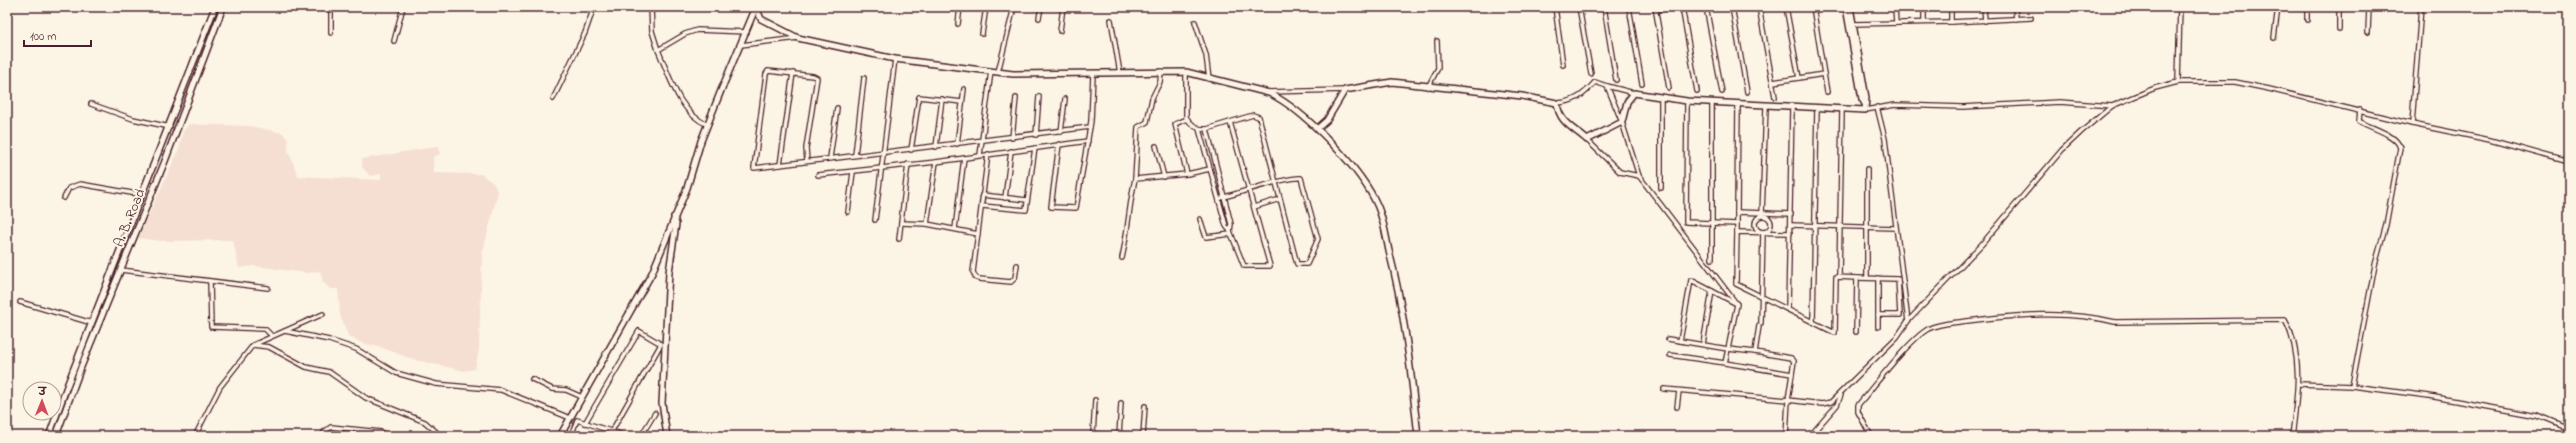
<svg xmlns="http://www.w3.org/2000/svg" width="2576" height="443" font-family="'Indie Flower','Playpen Sans Deva',sans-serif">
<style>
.built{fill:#f5dfd3}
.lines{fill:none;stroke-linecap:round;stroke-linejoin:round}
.street-casing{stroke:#4a1f2b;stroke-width:6}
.secondary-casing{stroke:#4a1f2b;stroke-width:8}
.street{stroke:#fcf5e5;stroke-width:3.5}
.secondary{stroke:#fcf5e5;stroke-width:5}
.labels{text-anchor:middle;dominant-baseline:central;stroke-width:4;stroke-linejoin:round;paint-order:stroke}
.street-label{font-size:14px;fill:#4a1f2b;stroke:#fcf5e5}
</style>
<rect width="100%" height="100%" fill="#fcf5e5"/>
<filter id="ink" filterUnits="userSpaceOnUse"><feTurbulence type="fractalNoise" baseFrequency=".025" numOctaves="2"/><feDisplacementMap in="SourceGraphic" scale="8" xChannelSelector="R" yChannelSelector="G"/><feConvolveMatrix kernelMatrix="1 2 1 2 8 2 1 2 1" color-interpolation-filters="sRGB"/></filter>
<g filter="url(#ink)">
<polygon class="built" points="189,124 250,126 283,133 288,140 288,150 298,176 381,180 381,174 370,176 362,167 362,159 439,146 440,154 433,157 434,173 481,174 493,183 498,192 482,255 479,349 475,369 465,371 411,359 378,346 364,344 348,336 340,315 338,289 330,289 323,282 320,271 307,273 254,266 239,268 233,240 161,241 138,238 179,149 183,131"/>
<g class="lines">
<g class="street-casing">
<g id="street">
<polyline points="651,7 652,31 658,50"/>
<polyline points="1555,7 1563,65"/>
<polyline points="1579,7 1591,74"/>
<polyline points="1604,7 1616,80"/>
<polyline points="1629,7 1642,84"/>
<polyline points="1655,7 1669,88"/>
<polyline points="1682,7 1697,91"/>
<polyline points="1706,7 1722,92"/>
<polyline points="1732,7 1747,92"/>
<polyline points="1759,7 1775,97"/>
<polyline points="1786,7 1799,78"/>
<polyline points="1813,7 1827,92"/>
<polyline points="1895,7 1896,23"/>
<polyline points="1924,7 1924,22"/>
<polyline points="1951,7 1951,22 2031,18"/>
<polyline points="1984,7 1985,21"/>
<polyline points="2015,7 2016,19"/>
<polyline points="1655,10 1679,7"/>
<polyline points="1039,18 1041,7"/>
<polyline points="1111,20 1120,73"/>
<polyline points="2307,20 2307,7"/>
<polyline points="1195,22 1206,55 1209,79"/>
<polyline points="958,24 960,7"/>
<polyline points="1853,24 1951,22"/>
<polyline points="2339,29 2339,7"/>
<polyline points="1060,31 1063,7"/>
<polyline points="2368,32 2369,7"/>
<polyline points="331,33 331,7"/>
<polyline points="982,34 986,7"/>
<polyline points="2274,38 2278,7"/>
<polyline points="394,41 403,7"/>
<polyline points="741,45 798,38"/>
<polyline points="998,72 1014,7"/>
<path d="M1186,72v45c5,8 11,13 21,12l46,-14 6,2 38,147h10l11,-25 -17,-61c-12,-2 -62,15 -77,19l-5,2"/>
<polyline points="1773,82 1824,74"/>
<polyline points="2178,82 2180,7"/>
<polyline points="1607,86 1634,93"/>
<polyline points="1428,87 1438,68 1437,41"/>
<polyline points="1268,92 1345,90"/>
<polyline points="1661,97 1661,188"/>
<polyline points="553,99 585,33 594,7"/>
<polyline points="1687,101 1686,222 1737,224"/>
<path d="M1557,103c17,-1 27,-8 38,-21l12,4 15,36 17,54 -19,-4 -33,-32"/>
<polyline points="91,104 133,119 170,127"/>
<polyline points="1865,110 1895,105 1963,107 2060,102 2112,106"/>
<polyline points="1230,122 1270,266 1244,266 1230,231"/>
<polyline points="2412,124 2421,7"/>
<path d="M708,125c-29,-12 -38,-48 -50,-75l27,-16 12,-4 50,2"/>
<polyline points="1199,129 1226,226 1230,231 1231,224 1207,129"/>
<polyline points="1061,132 1065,99"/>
<polyline points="1036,135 1039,96"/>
<polyline points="1012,138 1016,98"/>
<polyline points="957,144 964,89"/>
<polyline points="1059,144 1051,207 1076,208 1091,121 1093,75"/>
<polyline points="1156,146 1164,177"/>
<polyline points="936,147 942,99"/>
<polyline points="911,150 919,97 962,102"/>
<polyline points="988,154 973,272 976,278 979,279 1011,282 1015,278 1017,265"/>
<polyline points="855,155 864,78"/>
<polyline points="980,155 991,71"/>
<polyline points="830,158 837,108"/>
<polyline points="807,161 806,148 817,78 813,76 768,71 766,74 754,168 1090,127"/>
<polyline points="780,165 793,73"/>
<polyline points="1187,174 1210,169"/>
<polyline points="818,175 936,162 1088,141"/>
<polyline points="1639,176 1736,303"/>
<polyline points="1135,179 1138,127 1147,122 1152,98 1160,82 1161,71"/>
<polyline points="982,195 1027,200"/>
<polyline points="64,198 69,188 80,184 143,195"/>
<polyline points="1005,198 1011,151"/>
<polyline points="982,206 1026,210 1035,148"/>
<polyline points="1254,207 1280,199"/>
<polyline points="848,212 853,172"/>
<polyline points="1737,212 1738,105"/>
<polyline points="1762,214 1766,107"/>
<circle cx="1763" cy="224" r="8"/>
<polyline points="1200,219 1206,237 1231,234"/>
<polyline points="875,220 895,59"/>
<polyline points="901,223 927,224 978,234"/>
<polyline points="927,224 936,162"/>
<polyline points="1790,225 1895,228"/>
<polyline points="955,229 964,158"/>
<polyline points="1737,232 1737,212 1791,214"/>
<polyline points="1790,233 1737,232 1736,284 1835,333 1836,277 1857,278 1856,332"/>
<polyline points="899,239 908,164"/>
<path d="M1122,258c6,-26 7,-53 13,-79l52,-5 -12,-50 12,-5"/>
<polyline points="1712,259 1712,103"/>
<polyline points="121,270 268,288"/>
<polyline points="1839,277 1842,110"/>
<polyline points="1867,277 1867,169"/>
<polyline points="1857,278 1898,279 1900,315 1878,315"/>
<polyline points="210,281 211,327 265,329 272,336"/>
<polyline points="20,302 92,323"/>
<polyline points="1788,309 1792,108"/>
<polyline points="1908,321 1982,244 2062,150 2081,132 2112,106 2155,88 2178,82 2235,82 2269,89 2412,124 2490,140 2569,162"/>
<polyline points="1813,322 1817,108"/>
<polyline points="1761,323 1763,232"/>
<polyline points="1878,327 1878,278"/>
<polyline points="285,331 329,340 356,349 396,373 436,384 501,390 570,418"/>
<polyline points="1668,339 1728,349 1725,363 1670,355"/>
<polyline points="1680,341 1691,280 1737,304 1728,349 1755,352 1759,326"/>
<polyline points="1703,344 1712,291"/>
<polyline points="253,345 323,314"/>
<polyline points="1755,352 1791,358 1794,361 1792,374"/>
<polyline points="532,379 552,389 566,390 582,397"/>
<polyline points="2299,384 2352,386 2429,396 2538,416 2569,429"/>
<path d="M2352,386l23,-121 11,-40 14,-77c-3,-14 -30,-20 -41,-27l1,-11"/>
<polyline points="1664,389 1788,400 1792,374 1725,363"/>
<polyline points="1677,407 1679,391"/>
<polyline points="585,423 639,331 661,344 609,436"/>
<polyline points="1093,434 1137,436"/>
<polyline points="1093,435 1095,400"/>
<polyline points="195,436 220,387 253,345 269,347 306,367 329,372 366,398 425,422 441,436"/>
<polyline points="324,436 324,432 331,427 381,432"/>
<polyline points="571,436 577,420 626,436"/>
<polyline points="641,436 655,413"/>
<polyline points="1119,436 1121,403"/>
<polyline points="1143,436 1145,406"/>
<polyline points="1786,436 1788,400 1822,404 1831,402 1897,337 1908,321 1885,139 1877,107"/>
<polyline points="1810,436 1837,405 1841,395"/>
<path d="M1871,436l-13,-24v-7c16,-19 51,-65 70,-76 11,-6 26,-6 39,-8 49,-6 100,-11 148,1l170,-2c19,36 12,78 7,116"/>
</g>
</g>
<g class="secondary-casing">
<g id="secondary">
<path d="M756,7l5,12 37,19 97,21 118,15 173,-2 83,21c36,18 93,76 109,114 6,14 8,30 11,44 16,61 22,123 29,185"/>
<polyline points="1846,7 1862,99 1865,104"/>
<path d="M1318,128l9,-8 18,-30 47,-8 130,14 35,7c2,20 17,25 30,37l35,-18 5,-20 7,-9 53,8 178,9 1,-12 -16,-91"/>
<polyline points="49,436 67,386 215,7"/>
<polyline points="56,436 81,367 165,161 223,7"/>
<polyline points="560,436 652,273 687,188 701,141 720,93 756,7"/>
<polyline points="667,436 662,403 669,272 676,224 674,217"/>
</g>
</g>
<use href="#street" class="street"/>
<use href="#secondary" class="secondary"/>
</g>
</g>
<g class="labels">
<g class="street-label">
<text transform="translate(130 218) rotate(-68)">A. B. Road</text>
</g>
</g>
<rect width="2576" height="443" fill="none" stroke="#fcf5e5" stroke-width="24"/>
<rect x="12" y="12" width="2552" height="419" fill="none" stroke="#4a1f2b" stroke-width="1.5" filter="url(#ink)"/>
<g transform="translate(42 401) rotate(1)"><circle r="19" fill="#fcf5e5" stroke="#b59f9b"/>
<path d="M0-3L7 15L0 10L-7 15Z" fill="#d1495b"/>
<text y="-6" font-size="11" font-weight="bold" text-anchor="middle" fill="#4a1f2b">उ</text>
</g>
<path d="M24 40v6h67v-6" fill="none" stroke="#4a1f2b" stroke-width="2"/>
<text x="30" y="40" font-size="12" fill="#4a1f2b" stroke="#fcf5e5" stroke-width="3" paint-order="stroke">100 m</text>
</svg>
